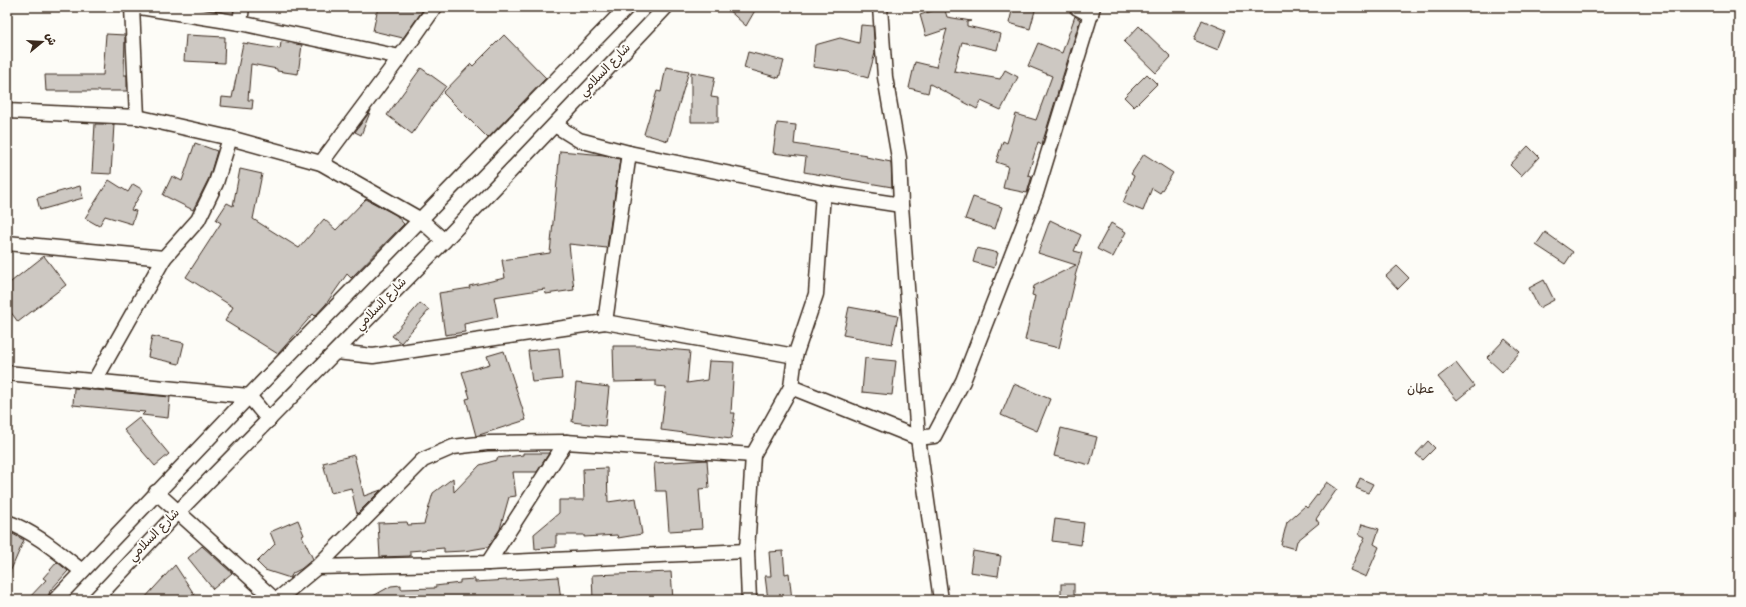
<svg xmlns="http://www.w3.org/2000/svg" width="1746" height="607" font-family="'Gochi Hand','Playpen Sans Arabic',sans-serif">
<style>
.building{fill:#cdc8c2;stroke:#3b2a1e}
.lines{fill:none;stroke-linecap:round;stroke-linejoin:round}
.minor-casing{stroke:#3b2a1e;stroke-width:17}
.minor{stroke:#fdfcf7;stroke-width:14}
.labels{text-anchor:middle;dominant-baseline:central;stroke-width:4;stroke-linejoin:round;paint-order:stroke}
.street-label{font-size:12px;fill:#3b2a1e;stroke:#fdfcf7}
.neighbourhood-label{font-size:13px;fill:#3b2a1e;stroke:#fdfcf7}
</style>
<rect width="100%" height="100%" fill="#fdfcf7"/>
<filter id="ink" filterUnits="userSpaceOnUse"><feTurbulence type="fractalNoise" baseFrequency=".025" numOctaves="2"/><feDisplacementMap in="SourceGraphic" scale="8" xChannelSelector="R" yChannelSelector="G"/><feConvolveMatrix kernelMatrix="1 2 1 2 8 2 1 2 1" color-interpolation-filters="sRGB"/></filter>
<g filter="url(#ink)">
<g class="building">
<polygon points="378,7 425,7 403,38 373,31"/>
<polygon points="725,7 757,7 746,26"/>
<polygon points="944,7 947,17 971,21 967,22 967,26 1001,34 997,50 962,42 954,71 1000,79 1005,70 1018,77 1001,110 981,101 977,109 930,84 928,93 909,88 915,62 936,67 947,29 926,36 920,15"/>
<polygon points="1013,7 1036,7 1030,29 1009,23"/>
<polygon points="1075,16 1080,20 1042,144 1038,142 1028,175 1032,176 1027,193 1003,188 1008,166 996,162 1003,141 1007,143 1016,114 1036,120 1052,76 1028,66 1038,43 1062,53"/>
<polygon points="1202,20 1226,30 1218,50 1194,40"/>
<polygon points="861,25 873,26 875,53 868,78 848,72 813,67 815,45 840,38 859,43"/>
<polygon points="1139,26 1171,57 1156,73 1124,42"/>
<polygon points="106,34 125,35 124,75 127,75 127,91 46,91 45,75 103,75"/>
<polygon points="186,35 225,37 224,63 184,61"/>
<polygon points="504,35 546,78 488,138 443,93 471,64 473,66"/>
<polygon points="281,42 302,45 298,74 277,71 277,69 251,64 248,100 253,100 252,109 221,106 222,97 232,98 243,43 280,49"/>
<polygon points="748,52 784,61 779,78 744,68"/>
<polygon points="666,67 689,71 668,141 644,134 657,91 661,92"/>
<polygon points="421,68 446,86 412,134 387,115"/>
<polygon points="691,72 715,77 711,97 718,98 718,122 691,122"/>
<polygon points="1147,74 1157,84 1134,107 1124,97"/>
<polygon points="371,110 361,135 355,132"/>
<polygon points="777,123 796,125 794,144 867,155 866,157 891,162 892,187 804,172 806,157 773,153"/>
<polygon points="95,124 114,124 111,174 92,173"/>
<polygon points="195,143 217,151 209,178 193,210 163,195 172,176 182,181"/>
<polygon points="1528,146 1539,157 1521,176 1510,165"/>
<polygon points="560,151 604,155 620,159 607,248 569,244 574,290 546,294 545,289 494,297 498,317 464,324 465,332 445,335 439,293 470,288 469,286 505,278 502,260 550,253"/>
<polygon points="1144,154 1173,173 1160,193 1152,188 1143,211 1123,203 1134,176 1131,174"/>
<polygon points="240,169 262,174 253,219 299,248 324,219 336,230 366,199 396,215 404,224 351,278 347,274 326,304 315,316 313,314 278,354 225,321 233,307 186,277 221,223 216,220 227,203 233,206"/>
<polygon points="109,180 128,192 133,184 143,190 131,210 136,211 132,224 105,216 99,226 85,218"/>
<polygon points="80,186 83,198 40,210 37,198"/>
<polygon points="973,197 1002,207 995,229 965,219"/>
<polygon points="1050,220 1081,235 1074,251 1082,253 1075,276 1076,277 1059,348 1025,340 1035,296 1032,295 1034,286 1076,265 1038,253"/>
<polygon points="1111,223 1126,232 1113,257 1097,249"/>
<polygon points="1545,232 1573,252 1565,264 1536,245"/>
<polygon points="977,248 998,253 994,268 973,262"/>
<polygon points="44,256 66,285 18,322 7,307 7,285"/>
<polygon points="1397,266 1409,278 1398,289 1386,276"/>
<polygon points="1544,280 1554,300 1539,308 1529,288"/>
<polygon points="420,303 429,310 401,343 392,336"/>
<polygon points="849,307 898,316 892,344 843,335"/>
<polygon points="152,336 184,343 179,364 148,357"/>
<polygon points="1505,339 1520,352 1502,372 1487,358"/>
<polygon points="613,346 645,346 645,347 690,351 687,383 707,380 709,361 734,362 731,413 735,413 731,439 661,430 666,387 656,386 656,381 614,382"/>
<polygon points="559,348 562,379 532,382 528,351"/>
<polygon points="504,351 526,420 476,436 466,399 470,398 462,372 490,364 487,356"/>
<polygon points="865,358 896,361 892,395 862,392"/>
<polygon points="1456,363 1474,386 1457,400 1438,377"/>
<polygon points="576,383 609,387 605,426 572,422"/>
<polygon points="1014,384 1050,399 1037,431 1001,415"/>
<polygon points="74,388 170,397 168,418 142,415 145,412 73,405"/>
<polygon points="139,418 169,454 155,466 124,430"/>
<polygon points="1061,428 1097,437 1090,465 1054,456"/>
<polygon points="1428,441 1435,448 1423,460 1416,454"/>
<polygon points="523,453 549,453 537,472 513,472 516,496 509,497 500,529 488,547 464,551 444,552 444,548 410,551 410,556 380,557 378,523 407,522 408,525 424,524 433,493 453,478 454,492 480,465 497,460 497,458 523,455"/>
<polygon points="354,455 364,496 381,490 357,514 351,488 331,493 323,463"/>
<polygon points="707,460 709,488 699,489 702,529 669,531 666,491 656,491 654,463"/>
<polygon points="607,468 608,502 636,498 642,534 618,538 617,535 584,537 584,535 556,535 556,547 535,549 534,534 559,513 559,500 584,500 583,469"/>
<polygon points="1360,478 1373,484 1368,493 1356,488"/>
<polygon points="1327,482 1337,489 1316,519 1319,523 1297,541 1295,549 1281,545 1287,522 1305,506 1307,508"/>
<polygon points="1055,519 1084,523 1081,545 1052,541"/>
<polygon points="298,520 304,535 302,536 313,559 301,569 293,573 290,578 265,570 257,562 275,544 270,532"/>
<polygon points="1362,524 1379,529 1374,544 1379,547 1366,577 1350,570 1365,537 1359,534"/>
<polygon points="7,531 24,540 7,579"/>
<polygon points="202,546 232,573 213,589 188,558"/>
<polygon points="783,551 785,574 789,573 792,600 768,600 765,576 771,576 769,552"/>
<polygon points="973,551 1001,556 998,576 970,572"/>
<polygon points="57,562 68,571 50,591 47,600 27,600 46,580 43,578"/>
<polygon points="175,565 198,600 143,600"/>
<polygon points="671,572 673,600 593,600 592,575"/>
<polygon points="558,577 561,600 366,600 391,586 401,585 401,589 435,588 435,586 460,583 460,580 475,579 475,582"/>
<rect x="1061" y="584" width="13" height="15"/>
</g>
<g class="lines">
<g class="minor-casing">
<g id="minor">
<polyline points="132,7 137,117"/>
<polyline points="140,7 240,23 400,57"/>
<polyline points="880,7 885,77 899,158 901,205 918,438 941,600"/>
<polyline points="1076,7 1091,15"/>
<polyline points="240,23 242,7"/>
<polyline points="7,111 137,117 230,138 321,163 421,220 444,241"/>
<polyline points="555,125 579,140 629,153 823,193 901,205"/>
<polyline points="321,163 400,57 435,7"/>
<polyline points="7,243 164,258 94,382"/>
<polyline points="164,258 198,220 216,183 230,138"/>
<polyline points="605,322 629,153"/>
<polyline points="336,352 373,356 605,322 795,356"/>
<polyline points="7,373 249,396 269,420"/>
<polyline points="791,387 918,438 934,436 963,381 1036,193 1093,7"/>
<polyline points="156,492 275,600"/>
<path d="M7,522c28,10 52,31 75,49"/>
<polyline points="488,563 566,442"/>
<polyline points="317,567 488,563 747,551"/>
<polyline points="55,600 249,396 627,7"/>
<polyline points="95,600 177,513 444,241 666,7"/>
<polyline points="277,600 317,567 423,460 453,447 487,443 566,442 753,455"/>
<polyline points="749,600 747,551 753,455 791,387 795,356 816,294 823,193"/>
</g>
</g>
<use href="#minor" class="minor"/>
</g>
</g>
<g class="labels">
<g class="street-label">
<text transform="translate(606 71) rotate(-46)">شارع السلامي</text>
<text transform="translate(382 305) rotate(-46)">شارع السلامي</text>
<text transform="translate(155 536) rotate(-46)">شارع السلامي</text>
</g>
<g class="neighbourhood-label">
<text x="1421" y="390">عطان</text>
</g>
</g>
<rect width="1746" height="607" fill="none" stroke="#fdfcf7" stroke-width="24"/>
<rect x="12" y="12" width="1722" height="583" fill="none" stroke="#3b2a1e" stroke-width="1.5" filter="url(#ink)"/>
<g transform="translate(42 42) rotate(72)" stroke="#fdfcf7" stroke-width="3" paint-order="stroke">
<path d="M0-3L7 15L0 10L-7 15Z" fill="#3b2a1e"/>
<text y="-6" font-size="11" font-weight="bold" text-anchor="middle" fill="#3b2a1e">ش</text>
</g>
</svg>
